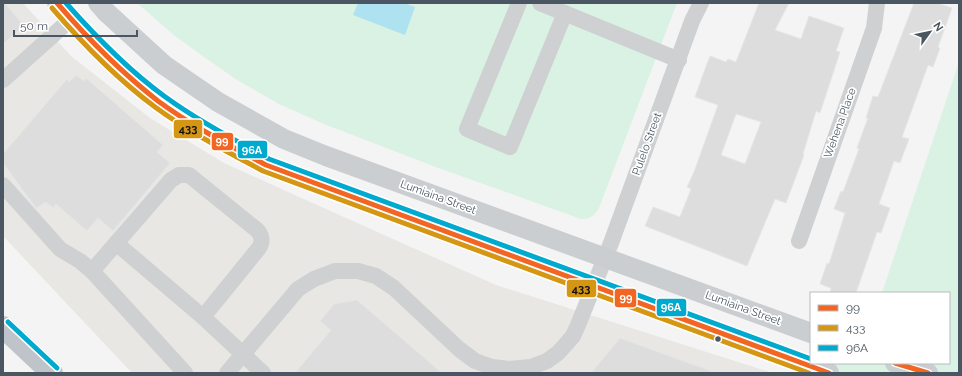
<svg xmlns="http://www.w3.org/2000/svg" width="962" height="376" font-family="Raleway,sans-serif">
<style>
.commercial{fill:#e8e7e3}
.green{fill:#d9f2e3}
.water{fill:#aee2f0}
.building{fill:#ddddde;stroke:#e5e6e7;fill-rule:evenodd}
.lines{fill:none;stroke-linecap:round;stroke-linejoin:round}
.minor{stroke:#ced0d2;stroke-width:16}
.major{stroke:#caced1;stroke-width:20}
.highway{stroke:#bec4c9;stroke-width:22}
.bus-1-casing{stroke:#fff;stroke-width:8}
.bus-2-casing{stroke:#fff;stroke-width:8}
.bus-3-casing{stroke:#fff;stroke-width:8}
.bus-1{stroke:#f26522;stroke-width:5}
.bus-2{stroke:#d49613;stroke-width:5}
.bus-3{stroke:#00a9ce;stroke-width:5}
.bus-dot{fill:#4a5661;stroke:#fff;stroke-width:1.5}
.labels{text-anchor:middle;dominant-baseline:central;stroke-width:3.5;stroke-linejoin:round;paint-order:stroke}
.street-label{font-size:11px;fill:#4a5661;stroke:#fff}
.line-badge{stroke:#fff;stroke-width:1.5}
.badge-label{font-size:11px;text-anchor:middle;font-weight:bold;fill:#fff}
.pale-badge-label{font-size:11px;text-anchor:middle;font-weight:bold;fill:#111}
</style>
<rect width="100%" height="100%" fill="#f4f4f4"/>
<polygon class="commercial" points="3,3 23,3 71,56 150,118 224,163 297,196 496,285 773,373 132,373 3,236"/>
<g class="green">
<path d="M137,3h540l-78,205c-4,8 -10,11 -18,11l-148,-53 -109,-42 -45,-20 -42,-24 -33,-23 -29,-21z"/>
<polygon points="959,62 959,373 824,373 831,363 949,363 949,293 882,293"/>
</g>
<polygon class="water" points="358,3 404,3 415,7 405,35 353,15"/>
<g class="building">
<polygon points="3,3 5,3 24,26 3,44"/>
<path d="M759,3h30l-14,27 26,9 8,-23 35,12 -8,23 4,1 -20,61 -4,-2 -13,43 1,1 -18,48 -11,-4 -28,67 -102,-40 8,-19 27,10 11,-28 -4,-2 7,-15 24,-67 -23,-8 10,-28 5,-13 16,6 2,-3 8,3zM736,114l25,8 -16,42 -24,-9z"/>
<polygon points="914,3 937,3 952,8 938,47 940,48 933,67 928,65 902,137 909,139 900,163 894,161 879,204 890,208 881,233 877,232 856,293 830,293 831,288 820,284 827,263 829,264 845,213 834,209 841,191 843,192 859,149 857,148 868,118 866,118 873,96 878,97"/>
<polygon points="76,75 84,81 86,78 163,145 157,152 170,163 113,231 98,218 87,231 56,204 53,208 46,202 36,208 3,163 3,154 67,79 69,82"/>
<polygon points="357,300 442,373 295,373 331,330 320,321 334,304"/>
<polygon points="620,338 711,371 711,373 591,373"/>
</g>
<g class="lines">
<g class="minor">
<polyline points="519,3 467,129 510,147 565,13"/>
<polyline points="540,3 679,60"/>
<polyline points="3,80 71,19"/>
<polyline points="3,185 60,249 80,261 92,271 185,373"/>
<polyline points="799,241 874,28 877,3"/>
<polyline points="116,243 203,317 263,373"/>
<path d="M92,271l79,-91 8,-5h10l68,55c5,5 6,12 2,18l-56,69"/>
<polyline points="227,373 298,289 314,279 335,271 358,271 376,276 394,288 459,349 475,361 492,367 509,369 531,367 547,361 558,353 567,343 573,336 578,325 611,243 692,21 701,3"/>
</g>
<g class="major">
<path d="M57,3c35,41 74,80 119,110 29,19 60,36 90,52l563,208"/>
<polyline points="98,3 105,11 164,65 218,102 284,139 326,156 811,333"/>
<polyline points="895,363 928,373"/>
</g>
<polyline class="highway" points="3,327 52,373"/>
<g class="bus-1-casing">
<g id="bus-1">
<path d="M57,3c31,36 64,69 101,98 34,25 71,44 108,64l563,208"/>
<polyline points="895,363 928,373"/>
</g>
</g>
<g class="bus-2-casing">
<path id="bus-2" d="M52,8c31,36 64,70 103,99 34,25 71,44 108,64l546,202"/>
</g>
<g class="bus-3-casing">
<g id="bus-3">
<path d="M66,3c30,34 61,66 98,93 33,24 69,43 105,63l542,200"/>
<polyline points="8,322 57,368"/>
</g>
</g>
<use href="#bus-1" class="bus-1"/>
<use href="#bus-2" class="bus-2"/>
<use href="#bus-3" class="bus-3"/>
</g>
<circle class="bus-dot" cx="718" cy="339" r="3.5"/>
<g class="labels">
<g class="street-label">
<text transform="translate(840 123) rotate(-70)">Wehena Place</text>
<text transform="translate(647 144) rotate(-70)">Pulelo Street</text>
<text transform="translate(438 197) rotate(20)">Lumiaina Street</text>
<text transform="translate(743 308) rotate(20)">Lumiaina Street</text>
</g>
</g>
<g class="line-badge">
<rect x="173" y="119" width="30" height="20" rx="4" fill="#d49613"/>
<rect x="211" y="132" width="23" height="19" rx="4" fill="#f26522"/>
<rect x="237" y="140" width="31" height="19" rx="4" fill="#00a9ce"/>
<rect x="566" y="279" width="31" height="19" rx="4" fill="#d49613"/>
<rect x="614" y="288" width="23" height="20" rx="4" fill="#f26522"/>
<rect x="656" y="298" width="31" height="19" rx="4" fill="#00a9ce"/>
</g>
<g class="badge-label">
<text x="222" y="145">99</text>
<text x="252" y="154">96A</text>
<text x="626" y="302">99</text>
<text x="671" y="311">96A</text>
</g>
<g class="pale-badge-label">
<text x="188" y="133">433</text>
<text x="581" y="293">433</text>
</g>
<rect width="962" height="376" fill="none" stroke="#4a5661" stroke-width="8"/>
<rect x="810" y="292" width="140" height="72" fill="#ffffff" stroke="#b7bbc0"/>
<rect x="818" y="305" width="20" height="6" fill="#f26522" stroke="#b7bbc0"/>
<text x="846" y="312" font-size="12" fill="#4a5661">99</text>
<rect x="818" y="325" width="20" height="6" fill="#d49613" stroke="#b7bbc0"/>
<text x="846" y="332" font-size="12" fill="#4a5661">433</text>
<rect x="818" y="345" width="20" height="6" fill="#00a9ce" stroke="#b7bbc0"/>
<text x="846" y="352" font-size="12" fill="#4a5661">96A</text>
<g transform="translate(930 32) rotate(57)" stroke="#ffffff" stroke-width="3" paint-order="stroke">
<path d="M0-3L7 15L0 10L-7 15Z" fill="#4a5661"/>
<text y="-6" font-size="11" font-weight="bold" text-anchor="middle" fill="#4a5661">N</text>
</g>
<path d="M14 30v6h123v-6" fill="none" stroke="#4a5661" stroke-width="2"/>
<text x="20" y="30" font-size="12" fill="#4a5661" stroke="#ffffff" stroke-width="3" paint-order="stroke">50 m</text>
</svg>
